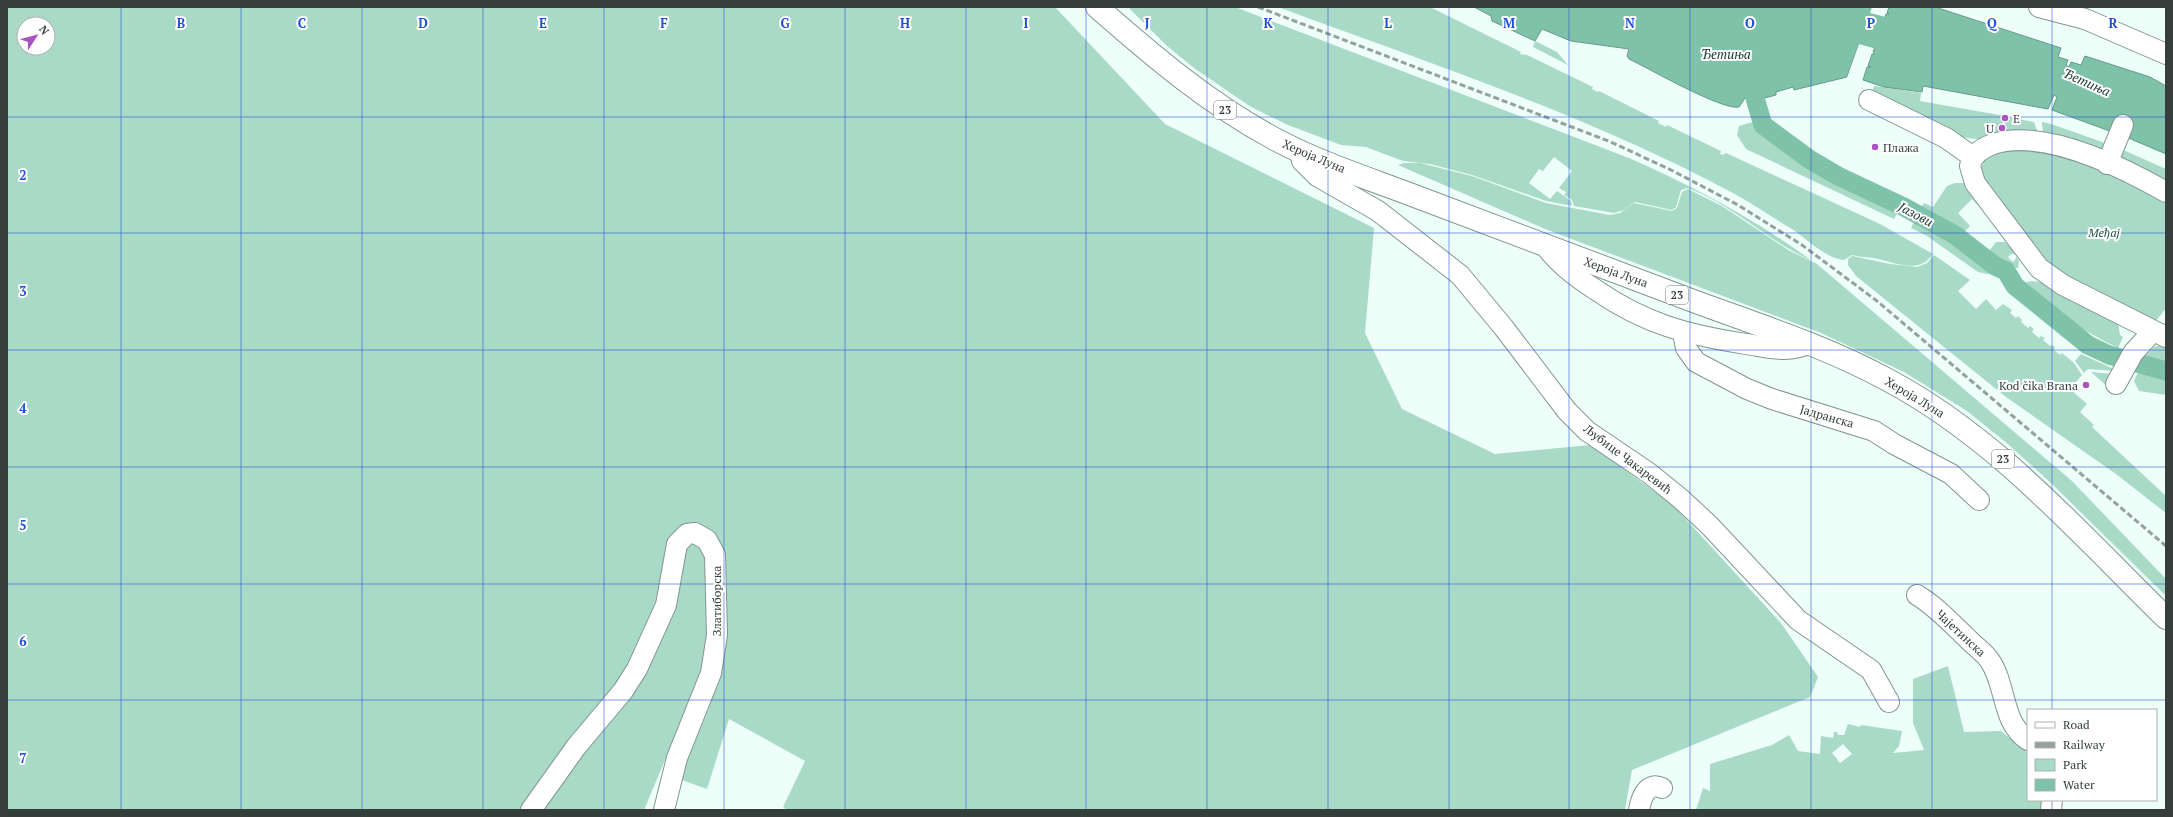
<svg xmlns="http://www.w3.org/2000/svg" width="2173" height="817" font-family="'PT Serif',serif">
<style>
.green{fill:#a8dac7;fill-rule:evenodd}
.water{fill:#7ec2a9;stroke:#689a88}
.pier{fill:#edfff8}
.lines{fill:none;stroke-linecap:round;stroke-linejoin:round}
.canal{stroke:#7ec2a9;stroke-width:19}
.river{stroke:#7ec2a9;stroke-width:33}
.minor-casing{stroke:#82968e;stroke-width:22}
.major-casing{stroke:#82968e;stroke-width:24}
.minor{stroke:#fff;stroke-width:20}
.major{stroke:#fff;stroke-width:22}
.rail{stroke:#94a19c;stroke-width:3;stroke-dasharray:6 3;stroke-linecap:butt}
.grid{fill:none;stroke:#1d4ed8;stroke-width:1;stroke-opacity:0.55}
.poi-dot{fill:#ab53c0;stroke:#fff;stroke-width:1.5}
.labels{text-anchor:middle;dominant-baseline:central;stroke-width:4;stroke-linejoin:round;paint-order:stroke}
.shield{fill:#fff;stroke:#727875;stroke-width:1}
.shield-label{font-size:11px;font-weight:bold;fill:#353e3a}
.poi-label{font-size:12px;fill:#353e3a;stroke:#fff;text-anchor:start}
.street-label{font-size:12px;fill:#353e3a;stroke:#fff}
.park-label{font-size:12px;font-style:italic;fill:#19503f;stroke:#fff}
.water-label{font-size:13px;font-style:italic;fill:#133329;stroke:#fff}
.grid-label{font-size:13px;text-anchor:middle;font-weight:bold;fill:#1d4ed8;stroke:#fff;stroke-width:4;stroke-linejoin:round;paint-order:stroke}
</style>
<rect width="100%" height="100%" fill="#edfff8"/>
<g class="green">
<path d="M7,7h1048l110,117 209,104 -9,105 37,76 93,45 96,-9 82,60 108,118 37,54 -8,20 -178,73 -7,40h-838l-4,-3 22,-46 -76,-42 -22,70 -28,-10 30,-71 -18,-10 -47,112h-637zM24,24h24v24h-24z"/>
<path d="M1128,7h107l394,151c64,28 126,61 183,103 -44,-20 -79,-56 -124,-73l-7,2 -5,17 -4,3 -37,-8 -11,8 -10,3 -40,-7 -2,-6 -8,-5 2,-3 -7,-4 13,-17 -18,-14 -11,14 -4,-2 -10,14 21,16 7,-8 14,10 1,5 -26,-5 -74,-26 -42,-11 -27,-3 -37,-14 -25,-2 -53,-20 -37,-18 -57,-39 -27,-22z"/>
<path d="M1278,7h152l91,45 -1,2 7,1 66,32 -1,2 6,3 1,-1 60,30 -1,2 8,4 1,-2 54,26 -1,3 3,1 3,-2 154,71 53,30c-15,22 -40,7 -60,4 -8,-1 -13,-1 -21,-3l-8,5c-19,-2 -36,-20 -52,-31 -20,-12 -39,-25 -59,-36 -145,-78 -302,-129 -455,-186z"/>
<polygon points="1535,41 1557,52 1568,65 1533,47"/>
<path d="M1874,86l47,7 -1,8 85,15c-2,6 -3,17 -8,21 -6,5 -32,1 -40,-1l-86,-41z"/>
<polygon points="2007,117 2034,122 2037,130 2036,134 2004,134 2003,128"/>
<polygon points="1756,121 1759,129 1766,136 1822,175 1899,210 1894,219 1746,149 1737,135 1739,126"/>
<polygon points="2042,122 2051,124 2108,144 2102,157 2043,134"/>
<path d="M1998,148l58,3 110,45v112l-10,13 -112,-57 -64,-89c1,-14 7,-18 18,-27z"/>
<polygon points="2121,149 2166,169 2166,187 2116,162"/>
<polygon points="1809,151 1833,165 1904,200 1903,202 1852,178"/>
<polygon points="1404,163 1420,163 1472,176 1546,203 1610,215 1620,213 1634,203 1672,211 1677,208 1682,192 1688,189 1722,206 1790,251 1817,264 2072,481 2166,579 2166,596 2052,484 2009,445 1967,411 1904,372 1821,333 1545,229 1398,165"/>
<polygon points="1955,183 1965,183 1987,215 1972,199 1958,213 1970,226 1964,232 1989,251 1996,242 2005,242 2016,254 2011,254 2008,257 2013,262 2017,257 2019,262 2018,268 2006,267 1997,261 1949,225 1920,210 1924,203 1933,207 1947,186"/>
<polygon points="1916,218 1953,239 1997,273 1987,274 1978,272 1927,236 1911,228"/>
<polygon points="1934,255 1970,280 1958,291 1976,309 1986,299 1996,310 2003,304 2012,310 2010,313 2016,318 2018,316 2022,320 2021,322 2028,328 2030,326 2034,329 2032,332 2039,338 2041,336 2045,338 2043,340 2050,346 2052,345 2055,347 2054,350 2060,355 2062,353 2074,363 2082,375 2070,389 2087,404 2080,412 2094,425 2092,427 2166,496 2166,513 2116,474 2006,397 1856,276 1848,265 1848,259 1852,256 1890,264 1917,267 1927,263"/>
<path d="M2032,281l15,2 71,39 2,13 3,2 -5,11c-30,-14 -71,-40 -92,-66z"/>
<polygon points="2166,343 2166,366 2144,358 2154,347"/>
<polygon points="2081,354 2116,370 2115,371 2088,369 2084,373 2075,361"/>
<polygon points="2140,367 2166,376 2166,395 2139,391 2134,381"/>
<polygon points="2091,372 2114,374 2109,388"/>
<path d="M1948,666l16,66 37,-1 27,22v47h14l-1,10h-345l7,-22 7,3v-27l62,-19 17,-10 9,16 22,3 1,-18 12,2 1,-6h3l1,3h6l4,-11 12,3 1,-2 41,6 -3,15 -6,7 31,-3 -11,-27v-44zM1843,744l9,10 -12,9 -8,-10z"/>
</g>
<g class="water">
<path d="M1474,7h398l-25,70 -53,13 -1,-3 -17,5v3l-15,4 -1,3 -5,1 -10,-5 -6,9c-16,4 -91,-39 -110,-48l-2,-3 2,-7 -58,-8 -29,-12 -7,12 -43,-20 -1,-5z"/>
<polygon points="1889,7 1935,7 2061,48 2058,57 2068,60 2066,65 2069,67 2071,62 2081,65 2085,56 2150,77 2166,86 2166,154 2126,137 2052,110 2057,97 2054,95 2048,109 1923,86 1922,92 1884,87 1863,80 1867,67 1871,67 1868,66 1872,54 1875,54 1873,52 1877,40 1880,41 1877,39 1882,27 1885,28 1882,26 1886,14 1889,14 1887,13"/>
</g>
<polygon class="pier" points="1872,7 1874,7 1849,78 1847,78"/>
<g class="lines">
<polyline class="canal" points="1749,78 1763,125 1809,159 1838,176 1904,207 1955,235 1995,266 2006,271 2015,286 2088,345 2109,355 2166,371"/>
<polyline class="river" points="1783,7 1923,44"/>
<g class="minor-casing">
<g id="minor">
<polyline points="2039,7 2085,19 2166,54"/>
<polyline points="1869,100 1946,138 1973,157"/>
<polyline points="1300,151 1302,161 1317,176 1378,211 1460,275 1504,328 1567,411 1587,431 1649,473 1681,499 1710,526 1798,620 1871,670 1889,702"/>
<polyline points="2107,164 2123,125"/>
<path d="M2166,192c-44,-25 -122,-64 -173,-48 -11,4 -21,10 -23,22l5,17 64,85 24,17 103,52"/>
<path d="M1546,247c14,18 30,30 50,43 49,34 92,45 150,54 21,3 43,10 63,-1"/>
<polyline points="1683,333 1686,348 1696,362 1747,389 1772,399 1874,431 1894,444 1951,474 1979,500"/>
<polyline points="2116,384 2133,353 2153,331"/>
<path d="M1917,595c20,12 36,30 53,46 7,7 15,12 20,20 17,25 11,61 38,79"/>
<polyline points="531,810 576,747 623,691 637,669 666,605 677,544 687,534 695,533 707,540 715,555 717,635 711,673 677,758 664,810"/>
<path d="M1639,810c2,-12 8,-29 23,-22"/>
<polyline points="2051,810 2052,800"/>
</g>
</g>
<g class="major-casing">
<path id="major" d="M1097,7c56,49 111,96 176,131 44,24 92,39 139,57 92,35 184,70 276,104 67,25 135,46 198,80 110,58 192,153 280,239"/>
</g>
<use href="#minor" class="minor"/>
<use href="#major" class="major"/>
<polyline class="rail" points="1258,7 1611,142 1673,171 1738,205 1802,245 1877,301 2166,546"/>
</g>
<path class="grid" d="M121,7v803M241,7v803M362,7v803M483,7v803M604,7v803M724,7v803M845,7v803M966,7v803M1086,7v803M1207,7v803M1328,7v803M1449,7v803M1569,7v803M1690,7v803M1811,7v803M1932,7v803M2052,7v703M7,117h2159M7,233h2159M7,350h2159M7,467h2159M7,584h2159M7,700h2159M2052,800v10"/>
<g class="poi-dot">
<circle cx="2005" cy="118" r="4"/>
<circle cx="2002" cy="128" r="4"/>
<circle cx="1875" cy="147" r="4"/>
<circle cx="2086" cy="385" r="4"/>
</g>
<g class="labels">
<g class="shield">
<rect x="1214" y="101" width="22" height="18" rx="3"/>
<rect x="1666" y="286" width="22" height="18" rx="3"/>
<rect x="1992" y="450" width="22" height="18" rx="3"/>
</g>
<g class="shield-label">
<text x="1225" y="110">23</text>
<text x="1677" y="295">23</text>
<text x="2003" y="459">23</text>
</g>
<g class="poi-label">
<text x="2013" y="118">E</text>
<text x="1994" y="128" text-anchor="end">U</text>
<text x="1883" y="147">Плажа</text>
<text x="2078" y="385" text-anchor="end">Kod čika Brana</text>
</g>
<g class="street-label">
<text transform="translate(1314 156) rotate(23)">Хероја Луна</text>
<text transform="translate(1616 272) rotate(20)">Хероја Луна</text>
<text transform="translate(1915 397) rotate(31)">Хероја Луна</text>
<text transform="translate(1827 416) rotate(16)">Јадранска</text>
<text transform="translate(1628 459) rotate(37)">Љубице Чакаревић</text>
<text transform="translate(716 601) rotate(-90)">Златиборска</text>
<text transform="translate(1961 633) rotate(43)">Чајетинска</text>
</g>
<g class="park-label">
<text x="2104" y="232">Међај</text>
</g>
<g class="water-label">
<text x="1726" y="54">Ђетиња</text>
<text transform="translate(2087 82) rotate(24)">Ђетиња</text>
<text transform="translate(1916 214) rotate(28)">Јазови</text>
</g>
</g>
<g class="grid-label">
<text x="181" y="28">B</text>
<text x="302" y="28">C</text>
<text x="423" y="28">D</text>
<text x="543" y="28">E</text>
<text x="664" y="28">F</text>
<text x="785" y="28">G</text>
<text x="905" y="28">H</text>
<text x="1026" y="28">I</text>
<text x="1147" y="28">J</text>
<text x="1268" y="28">K</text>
<text x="1388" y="28">L</text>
<text x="1509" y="28">M</text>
<text x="1630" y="28">N</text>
<text x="1750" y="28">O</text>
<text x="1871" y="28">P</text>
<text x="1992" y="28">Q</text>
<text x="2113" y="28">R</text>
<text x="23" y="180">2</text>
<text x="23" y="296">3</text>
<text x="23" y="413">4</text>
<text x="23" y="530">5</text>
<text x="23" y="646">6</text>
<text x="23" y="763">7</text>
</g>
<rect width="2173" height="817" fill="none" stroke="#353e3a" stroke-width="16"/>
<rect x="2027" y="709" width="130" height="92" fill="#ffffff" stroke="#aeb2b0"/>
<rect x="2035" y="722" width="20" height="6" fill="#ffffff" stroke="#aeb2b0"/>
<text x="2063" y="729" font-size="12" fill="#353e3a">Road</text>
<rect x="2035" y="742" width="20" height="6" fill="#94a19c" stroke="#aeb2b0"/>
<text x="2063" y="749" font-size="12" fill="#353e3a">Railway</text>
<rect x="2035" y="759" width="20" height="12" fill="#a8dac7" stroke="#aeb2b0"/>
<text x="2063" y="769" font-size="12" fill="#353e3a">Park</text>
<rect x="2035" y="779" width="20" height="12" fill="#7ec2a9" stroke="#aeb2b0"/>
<text x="2063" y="789" font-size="12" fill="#353e3a">Water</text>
<g transform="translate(36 36) rotate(54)"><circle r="19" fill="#ffffff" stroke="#aeb2b0"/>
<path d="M0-3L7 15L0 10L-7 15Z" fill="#ab53c0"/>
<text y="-6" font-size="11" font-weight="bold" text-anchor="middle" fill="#353e3a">N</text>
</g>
</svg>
